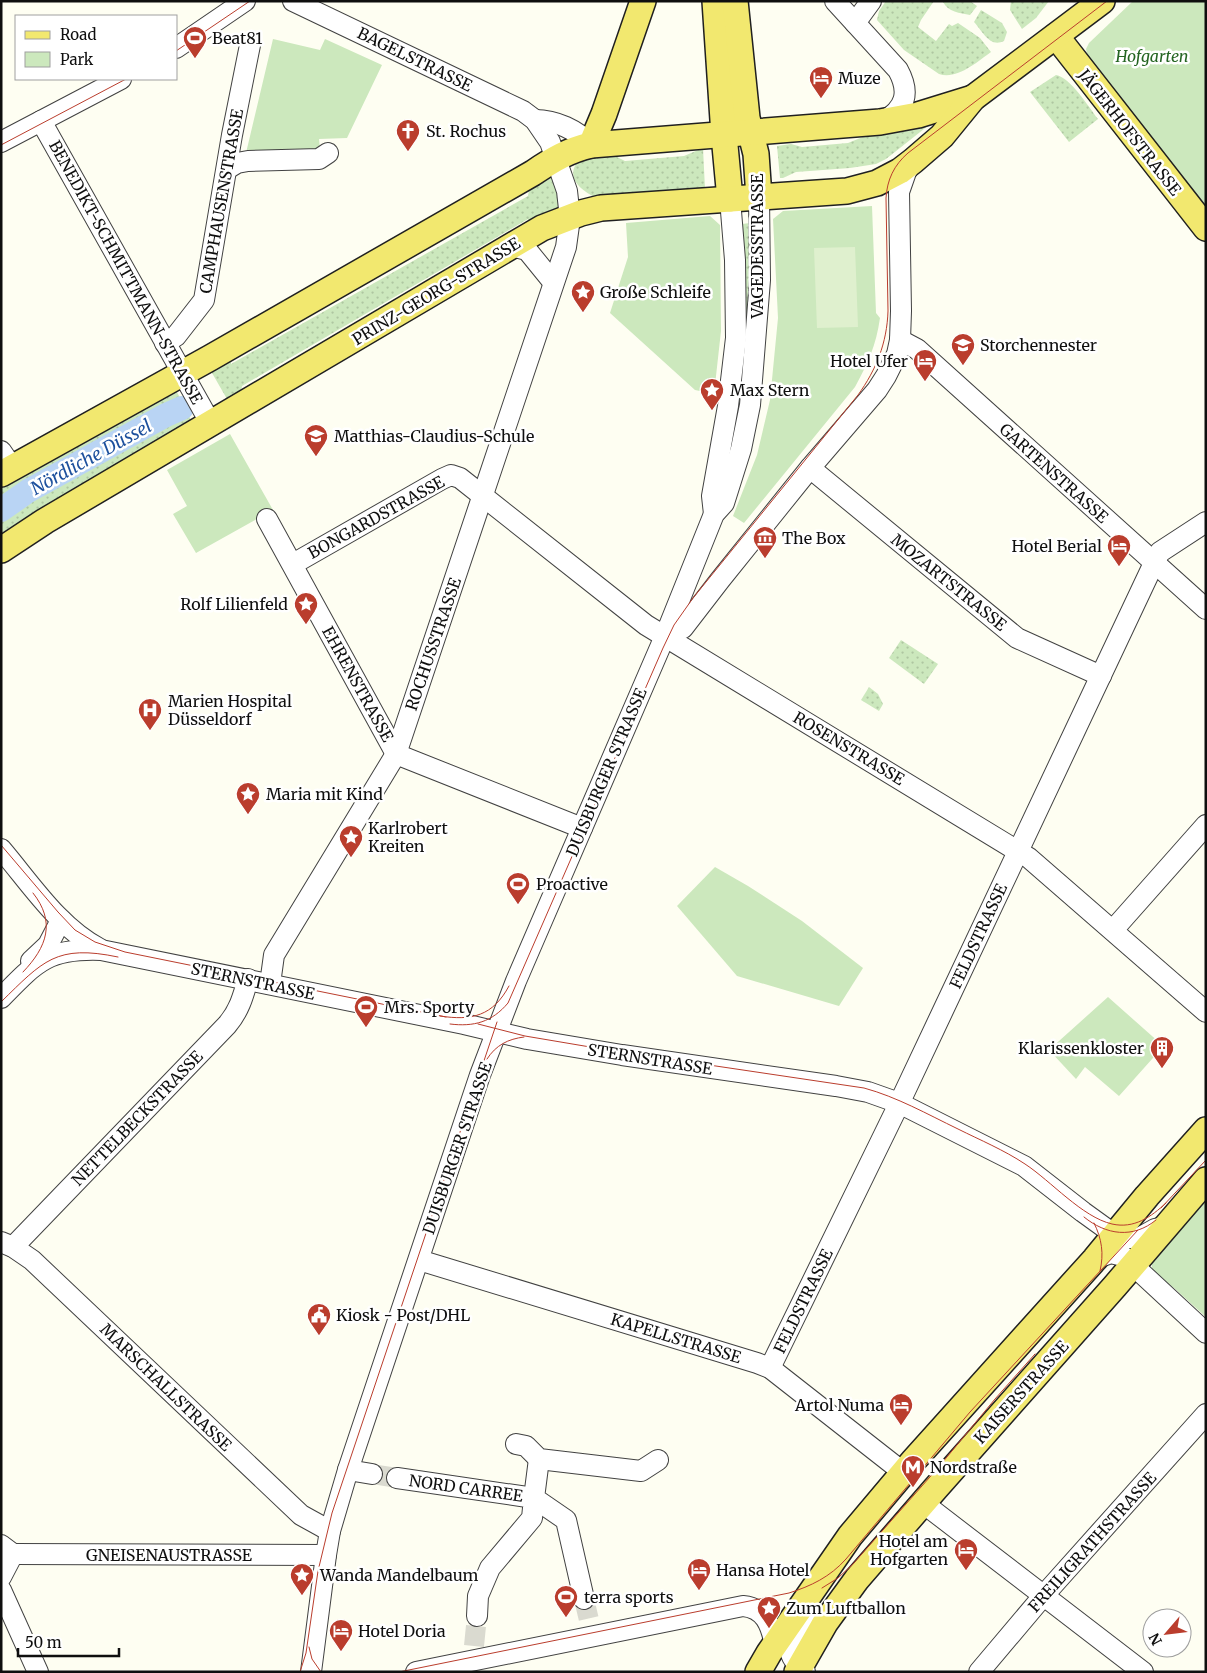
<svg xmlns="http://www.w3.org/2000/svg" width="1207" height="1673" font-family="Merriweather,serif">
<style>
.grass{fill:url(#grass-dots)}
.park{fill:#cce8bd}
.pitch{fill:#dff0ce}
.lines{fill:none;stroke-linecap:round;stroke-linejoin:round}
.river{stroke:#b9d4f4;stroke-width:24}
.minor-tunnel{stroke:#dadad0;stroke-width:20;stroke-dasharray:20 10;stroke-linecap:butt}
.minor-casing{stroke:#424242;stroke-width:22}
.major-casing{stroke:#202020;stroke-width:28}
.minor{stroke:#fff;stroke-width:20}
.major{stroke:#f2e86f;stroke-width:25}
.tram{stroke:#ba3d2d;stroke-width:1}
.labels{text-anchor:middle;dominant-baseline:central;stroke-width:5;stroke-linejoin:round;paint-order:stroke}
.poi-label{font-size:16px;fill:#0f0f0f;stroke:#fff;text-anchor:start}
.park-label{font-size:16px;font-style:italic;fill:#256522;stroke:#fff}
.street-label{font-size:16px;fill:#0f0f0f;stroke:#fff}
.water-label{font-size:18px;font-style:italic;fill:#1d509d;stroke:#fff}
</style>
<defs>
<pattern id="grass-dots" width="8" height="8" patternUnits="userSpaceOnUse" patternTransform="scale(1.25)"><rect width="8" height="8" fill="#cce8bd"/><path d="M2 2h.1M6 6h.1" fill="none" stroke="#aec6a1" stroke-width="1.8" stroke-linecap="round"/></pattern>
</defs>
<rect width="100%" height="100%" fill="#fefef2"/>
<g class="grass">
<path d="M886,1h48l-13,19 -3,7 18,14 13,-17 3,2 6,-3 22,15 11,14c-14,10 -34,28 -52,22l-35,-24 -27,-30 2,-9z"/>
<path d="M970,1l7,5 -7,9c-10,-2 -22,-3 -27,-13z"/>
<polygon points="1011,1 1049,1 1036,18 1022,29 1010,10"/>
<path d="M981,10l21,13 5,9 -3,9c-14,7 -21,-9 -30,-19z"/>
<path d="M1056,75c15,3 32,31 42,44l-29,23 -39,-50z"/>
<polygon points="930,122 929,125 886,159 876,164 850,168 796,172 783,178 780,178 777,146 791,144 802,147 848,143 875,132"/>
<path d="M703,148l2,41 -111,8c-17,-10 -29,-21 -14,-39l31,-4 14,7 59,-5z"/>
<polygon points="551,168 564,212 528,231 528,219 242,386 240,400 231,406 208,366 231,353 231,364 528,196 530,183"/>
<polygon points="750,223 752,290 738,443 730,441 742,224"/>
<polygon points="176,390 195,428 1,543 1,489"/>
<polygon points="901,640 938,664 924,684 889,658"/>
<polygon points="869,687 878,694 883,704 879,711 861,700"/>
</g>
<g class="park">
<polygon points="1133,1 1206,1 1206,212 1088,59 1086,49 1089,43"/>
<polygon points="273,39 320,50 325,39 382,65 347,138 319,139 320,149 246,153"/>
<path d="M872,206l4,107 4,5c-4,28 -12,45 -25,69l-111,136 -11,-7 24,-61 13,-55 8,-82 -5,-99 10,-8z"/>
<polygon points="710,216 720,225 721,331 714,394 695,390 610,313 628,257 626,223"/>
<polygon points="230,434 273,510 196,553 173,514 187,506 167,470"/>
<polygon points="715,867 748,886 802,921 863,968 839,1006 737,976 677,906"/>
<polygon points="1108,997 1161,1044 1168,1037 1169,1040 1119,1096 1085,1067 1076,1079 1049,1050"/>
<polygon points="1206,1192 1206,1317 1174,1288 1155,1274 1152,1268 1152,1261"/>
</g>
<polygon class="pitch" points="855,247 858,327 817,328 814,248"/>
<g class="lines">
<polyline class="river" points="1,510 28,491 166,415 182,408"/>
<g class="minor-tunnel">
<polyline points="372,1474 397,1478"/>
<polyline points="584,1599 589,1620"/>
<polyline points="474,1646 477,1616"/>
</g>
<g class="minor-casing">
<g id="minor">
<path d="M835,1l63,69c12,22 8,38 -14,51"/>
<polyline points="855,23 871,1"/>
<polyline points="176,48 245,1"/>
<path d="M535,120c21,0 42,10 56,25"/>
<polyline points="41,121 211,424"/>
<polyline points="1,142 121,79"/>
<polyline points="227,169 237,163 248,161 319,159 328,153"/>
<polyline points="512,246 527,250 553,282"/>
<polyline points="900,340 917,349 1206,609"/>
<polyline points="165,343 176,336 204,300 232,135 250,45"/>
<polyline points="1,451 12,467"/>
<polyline points="810,468 1017,638 1101,676"/>
<polyline points="714,514 712,496 728,406 736,338 735,260 730,199"/>
<polyline points="267,519 396,754 582,828"/>
<polyline points="293,564 442,479 451,475 460,478 646,625 1029,858 1206,1012"/>
<polyline points="665,636 683,628 720,580 810,468 877,390 886,376 897,354 900,340 901,311 899,192 906,172 913,161"/>
<path d="M1,849c29,34 58,79 99,100"/>
<polyline points="1113,930 1206,825"/>
<polyline points="31,961 48,945 61,920"/>
<polyline points="270,984 274,955 396,754 566,247 570,218 567,191 550,142 535,120 523,111 293,1"/>
<path d="M1,998c35,-36 47,-50 100,-48l363,74 63,15 95,16 214,31 32,6 31,11 125,63 59,46 36,26h20l16,-9 9,-2"/>
<polyline points="1,1242 13,1247 32,1260 301,1515 330,1531"/>
<path d="M13,1247l214,-222c12,-14 16,-28 21,-46"/>
<polyline points="1095,1259 1111,1253 1123,1256 1206,1333"/>
<polyline points="419,1260 757,1363 770,1368 904,1473"/>
<polyline points="770,1368 898,1106 1154,563 1160,552 1206,522"/>
<polyline points="516,1444 526,1446 539,1459 641,1471 658,1460"/>
<polyline points="539,1459 534,1498 566,1520 584,1599"/>
<polyline points="348,1470 372,1474"/>
<polyline points="397,1478 534,1498 532,1518 490,1568 478,1596 477,1616"/>
<polyline points="923,1503 1143,1672"/>
<polyline points="1,1545 13,1554 1,1577"/>
<polyline points="13,1554 326,1555"/>
<polyline points="1,1590 38,1672"/>
<polyline points="311,1672 326,1555 330,1531 348,1470 480,1075 516,981 665,636 714,514 724,503 741,449 750,405 760,280 759,197"/>
<path d="M416,1672l327,-66c22,2 28,19 32,39"/>
<path d="M805,1672c-28,-25 -9,-29 2,-53"/>
<polyline points="979,1672 1044,1595 1206,1414"/>
</g>
</g>
<g class="major-casing">
<g id="major">
<polyline points="715,1 724,135 730,199"/>
<polyline points="735,1 747,118 756,154 759,197"/>
<polyline points="1056,36 1206,228"/>
<polyline points="591,145 604,114 643,1"/>
<path d="M1,474l209,-116 323,-185c19,-13 36,-23 58,-28l289,-23 38,-7 55,-17"/>
<polyline points="1,550 45,521 542,228 581,213 601,208 847,191 877,183 900,171 913,161 942,136 973,98 1102,1"/>
<polyline points="758,1672 769,1653 850,1536 914,1460 1095,1259 1147,1196 1206,1130"/>
<polyline points="797,1672 825,1623 857,1579 935,1489 1115,1286 1206,1180"/>
</g>
</g>
<use href="#minor" class="minor"/>
<use href="#major" class="major"/>
<g class="tram">
<polyline points="176,51 250,1"/>
<polyline points="1,145 126,79"/>
<polyline points="1,845 58,912 75,930 95,942 125,952 446,1017"/>
<path d="M23,972c24,-25 33,-50 10,-79"/>
<path d="M1,1002c42,-41 55,-58 117,-45"/>
<path d="M440,1016c32,5 53,0 69,-30"/>
<path d="M450,1024c24,3 42,-2 58,-21l155,-355 11,-23 19,-27 165,-203c18,-25 29,-52 30,-84l-2,-113c1,-18 8,-33 22,-45l199,-152"/>
<path d="M478,1024l47,12 83,14 256,38c33,9 63,26 94,41 22,11 46,21 67,35 26,17 57,53 87,60 22,5 39,-7 54,-21"/>
<path d="M487,1059c9,-14 21,-20 37,-22"/>
<polyline points="1161,1208 1206,1160"/>
<path d="M1084,1217c22,18 49,22 72,3"/>
<path d="M1094,1223c8,16 10,31 6,48"/>
<polyline points="822,1588 838,1578 852,1565 937,1469 995,1399 1035,1354"/>
<polyline points="309,1647 312,1659 321,1672"/>
<polyline points="300,1672 306,1653 318,1571 332,1513 497,1022"/>
<path d="M399,1672l390,-79c22,-7 41,-16 57,-34l124,-147 168,-182"/>
</g>
</g>
<defs>
<g id="stadium-pin" transform="scale(1.25)"><path d="M0 17L-7.5 6A9.5 9.5 0 1 1 7.5 6Z" fill="#ba3d2d" stroke="#fff"/><path d="M0-5a6.5 5 0 1 0 0 10a6.5 5 0 1 0 0-10ZM-3.5-1.8h7v3.6h-7Z" fill="#fff"/></g>
<g id="hotel-pin" transform="scale(1.25)"><path d="M0 17L-7.5 6A9.5 9.5 0 1 1 7.5 6Z" fill="#ba3d2d" stroke="#fff"/><path d="M-6-4.5h1.5V1H6V5H4.5V3h-9V5H-6ZM-4 0a1.8 1.8 0 1 1 3.6 0ZM.5 0V-2.5h3Q6-2.5 6 0Z" fill="#fff"/></g>
<g id="church-pin" transform="scale(1.25)"><path d="M0 17L-7.5 6A9.5 9.5 0 1 1 7.5 6Z" fill="#ba3d2d" stroke="#fff"/><path d="M-1.2-6h2.4v3.5h3.3v2.4h-3.3V6h-2.4V-.1h-3.3v-2.4h3.3Z" fill="#fff"/></g>
<g id="sight-pin" transform="scale(1.25)"><path d="M0 17L-7.5 6A9.5 9.5 0 1 1 7.5 6Z" fill="#ba3d2d" stroke="#fff"/><path d="M0-6L1.8-2.2L6-1.7L2.9 1.2L3.7 5.4L0 3.3L-3.7 5.4L-2.9 1.2L-6-1.7L-1.8-2.2Z" fill="#fff"/></g>
<g id="school-pin" transform="scale(1.25)"><path d="M0 17L-7.5 6A9.5 9.5 0 1 1 7.5 6Z" fill="#ba3d2d" stroke="#fff"/><path d="M0-5L7-2L0 1L-7-2ZM-4 1L0 2.5L4 1V4Q0 6-4 4Z" fill="#fff"/></g>
<g id="museum-pin" transform="scale(1.25)"><path d="M0 17L-7.5 6A9.5 9.5 0 1 1 7.5 6Z" fill="#ba3d2d" stroke="#fff"/><path d="M0-6L6-3V-2H-6V-3ZM-5-1h2V3h-2ZM-1-1h2V3h-2ZM3-1h2V3H3ZM-6 4H6V6H-6Z" fill="#fff"/></g>
<g id="hospital-pin" transform="scale(1.25)"><path d="M0 17L-7.5 6A9.5 9.5 0 1 1 7.5 6Z" fill="#ba3d2d" stroke="#fff"/><path d="M-5-5h3v3.5h4V-5h3V5h-3V1.5h-4V5h-3Z" fill="#fff"/></g>
<g id="building-pin" transform="scale(1.25)"><path d="M0 17L-7.5 6A9.5 9.5 0 1 1 7.5 6Z" fill="#ba3d2d" stroke="#fff"/><path d="M-4-6H4V6H1V3H-1V6H-4ZM-2.5-4.3h1.7v1.8h-1.7ZM.8-4.3h1.7v1.8H.8ZM-2.5-1h1.7V.8h-1.7ZM.8-1h1.7V.8H.8Z" fill="#fff"/></g>
<g id="civic-pin" transform="scale(1.25)"><path d="M0 17L-7.5 6A9.5 9.5 0 1 1 7.5 6Z" fill="#ba3d2d" stroke="#fff"/><path d="M-.6-6.5H3V-4.5H.6V-3L4-1V1h2V6H-6V1h2V-1L-.6-3ZM-1.2 2.5V6h2.4V2.5Z" fill="#fff"/></g>
<g id="metro-pin" transform="scale(1.25)"><path d="M0 17L-7.5 6A9.5 9.5 0 1 1 7.5 6Z" fill="#ba3d2d" stroke="#fff"/><path d="M-5.5 5V-5H-3L0 0L3-5H5.5V5H3V-.5L0 4L-3-.5V5Z" fill="#fff"/></g>
</defs>
<g fill-rule="evenodd">
<use href="#stadium-pin" x="195" y="38"/>
<use href="#hotel-pin" x="821" y="78"/>
<use href="#church-pin" x="408" y="131"/>
<use href="#sight-pin" x="583" y="292"/>
<use href="#school-pin" x="963" y="345"/>
<use href="#hotel-pin" x="925" y="361"/>
<use href="#sight-pin" x="712" y="390"/>
<use href="#school-pin" x="316" y="436"/>
<use href="#museum-pin" x="765" y="538"/>
<use href="#hotel-pin" x="1119" y="546"/>
<use href="#sight-pin" x="306" y="604"/>
<use href="#hospital-pin" x="150" y="710"/>
<use href="#sight-pin" x="248" y="794"/>
<use href="#sight-pin" x="351" y="837"/>
<use href="#stadium-pin" x="518" y="884"/>
<use href="#stadium-pin" x="366" y="1007"/>
<use href="#building-pin" x="1162" y="1048"/>
<use href="#civic-pin" x="319" y="1315"/>
<use href="#hotel-pin" x="901" y="1405"/>
<use href="#metro-pin" x="913" y="1467"/>
<use href="#hotel-pin" x="966" y="1550"/>
<use href="#hotel-pin" x="699" y="1570"/>
<use href="#sight-pin" x="302" y="1575"/>
<use href="#stadium-pin" x="566" y="1597"/>
<use href="#sight-pin" x="769" y="1608"/>
<use href="#hotel-pin" x="341" y="1631"/>
</g>
<g class="labels">
<g class="poi-label">
<text x="212" y="38">Beat81</text>
<text x="838" y="78">Muze</text>
<text x="426" y="131">St. Rochus</text>
<text x="600" y="292">Große Schleife</text>
<text x="980" y="345">Storchennester</text>
<text x="908" y="361" text-anchor="end">Hotel Ufer</text>
<text x="730" y="390">Max Stern</text>
<text x="334" y="436">Matthias-Claudius-Schule</text>
<text x="782" y="538">The Box</text>
<text x="1102" y="546" text-anchor="end">Hotel Berial</text>
<text x="288" y="604" text-anchor="end">Rolf Lilienfeld</text>
<text x="168" y="701">Marien Hospital<tspan x="168" dy="18">Düsseldorf</tspan></text>
<text x="266" y="794">Maria mit Kind</text>
<text x="368" y="828">Karlrobert<tspan x="368" dy="18">Kreiten</tspan></text>
<text x="536" y="884">Proactive</text>
<text x="384" y="1007">Mrs. Sporty</text>
<text x="1144" y="1048" text-anchor="end">Klarissenkloster</text>
<text x="336" y="1315">Kiosk - Post/DHL</text>
<text x="884" y="1405" text-anchor="end">Artol Numa</text>
<text x="930" y="1467">Nordstraße</text>
<text x="948" y="1541" text-anchor="end">Hotel am<tspan x="948" dy="18">Hofgarten</tspan></text>
<text x="716" y="1570">Hansa Hotel</text>
<text x="320" y="1575">Wanda Mandelbaum</text>
<text x="584" y="1597">terra sports</text>
<text x="786" y="1608">Zum Luftballon</text>
<text x="358" y="1631">Hotel Doria</text>
</g>
<g class="park-label">
<text x="1152" y="56">Hofgarten</text>
</g>
<g class="street-label">
<text transform="translate(415 59) rotate(26)">BAGELSTRASSE</text>
<text transform="translate(1130 132) rotate(52)">JÄGERHOFSTRASSE</text>
<text transform="translate(221 201) rotate(-80)">CAMPHAUSENSTRASSE</text>
<text transform="translate(757 246) rotate(-90)">VAGEDESSTRASSE</text>
<text transform="translate(126 272) rotate(61)">BENEDIKT-SCHMITTMANN-STRASSE</text>
<text transform="translate(436 291) rotate(-31)">PRINZ-GEORG-STRASSE</text>
<text transform="translate(1054 473) rotate(42)">GARTENSTRASSE</text>
<text transform="translate(376 517) rotate(-29)">BONGARDSTRASSE</text>
<text transform="translate(949 582) rotate(39)">MOZARTSTRASSE</text>
<text transform="translate(433 644) rotate(-71)">ROCHUSSTRASSE</text>
<text transform="translate(358 684) rotate(61)">EHRENSTRASSE</text>
<text transform="translate(849 748) rotate(31)">ROSENSTRASSE</text>
<text transform="translate(606 772) rotate(-67)">DUISBURGER STRASSE</text>
<text transform="translate(978 936) rotate(-65)">FELDSTRASSE</text>
<text transform="translate(253 981) rotate(12)">STERNSTRASSE</text>
<text transform="translate(650 1059) rotate(9)">STERNSTRASSE</text>
<text transform="translate(137 1118) rotate(-46)">NETTELBECKSTRASSE</text>
<text transform="translate(457 1148) rotate(-71)">DUISBURGER STRASSE</text>
<text transform="translate(803 1301) rotate(-64)">FELDSTRASSE</text>
<text transform="translate(676 1338) rotate(17)">KAPELLSTRASSE</text>
<text transform="translate(166 1387) rotate(44)">MARSCHALLSTRASSE</text>
<text transform="translate(1021 1392) rotate(-48)">KAISERSTRASSE</text>
<text transform="translate(466 1488) rotate(8)">NORD CARREE</text>
<text transform="translate(1092 1542) rotate(-48)">FREILIGRATHSTRASSE</text>
<text x="169" y="1555">GNEISENAUSTRASSE</text>
</g>
<g class="water-label">
<text transform="translate(91 457) rotate(-29)">Nördliche Düssel</text>
</g>
</g>
<rect width="1207" height="1673" fill="none" stroke="#0f0f0f" stroke-width="5"/>
<rect x="15" y="15" width="162" height="65" fill="#ffffff" stroke="#9f9f9f"/>
<rect x="25" y="31" width="25" height="8" fill="#f2e86f" stroke="#9f9f9f"/>
<text x="60" y="40" font-size="15" fill="#0f0f0f">Road</text>
<rect x="25" y="52" width="25" height="15" fill="#cce8bd" stroke="#9f9f9f"/>
<text x="60" y="65" font-size="15" fill="#0f0f0f">Park</text>
<g transform="translate(1167 1633) rotate(242)"><circle r="24" fill="#ffffff" stroke="#9f9f9f"/>
<path d="M0-4L9 19L0 12L-9 19Z" fill="#ba3d2d"/>
<text y="-8" font-size="14" font-weight="bold" text-anchor="middle" fill="#0f0f0f">N</text>
</g>
<path d="M18 1648v8h101v-8" fill="none" stroke="#0f0f0f" stroke-width="2.5"/>
<text x="25" y="1648" font-size="15" fill="#0f0f0f" stroke="#ffffff" stroke-width="4" paint-order="stroke">50 m</text>
</svg>
